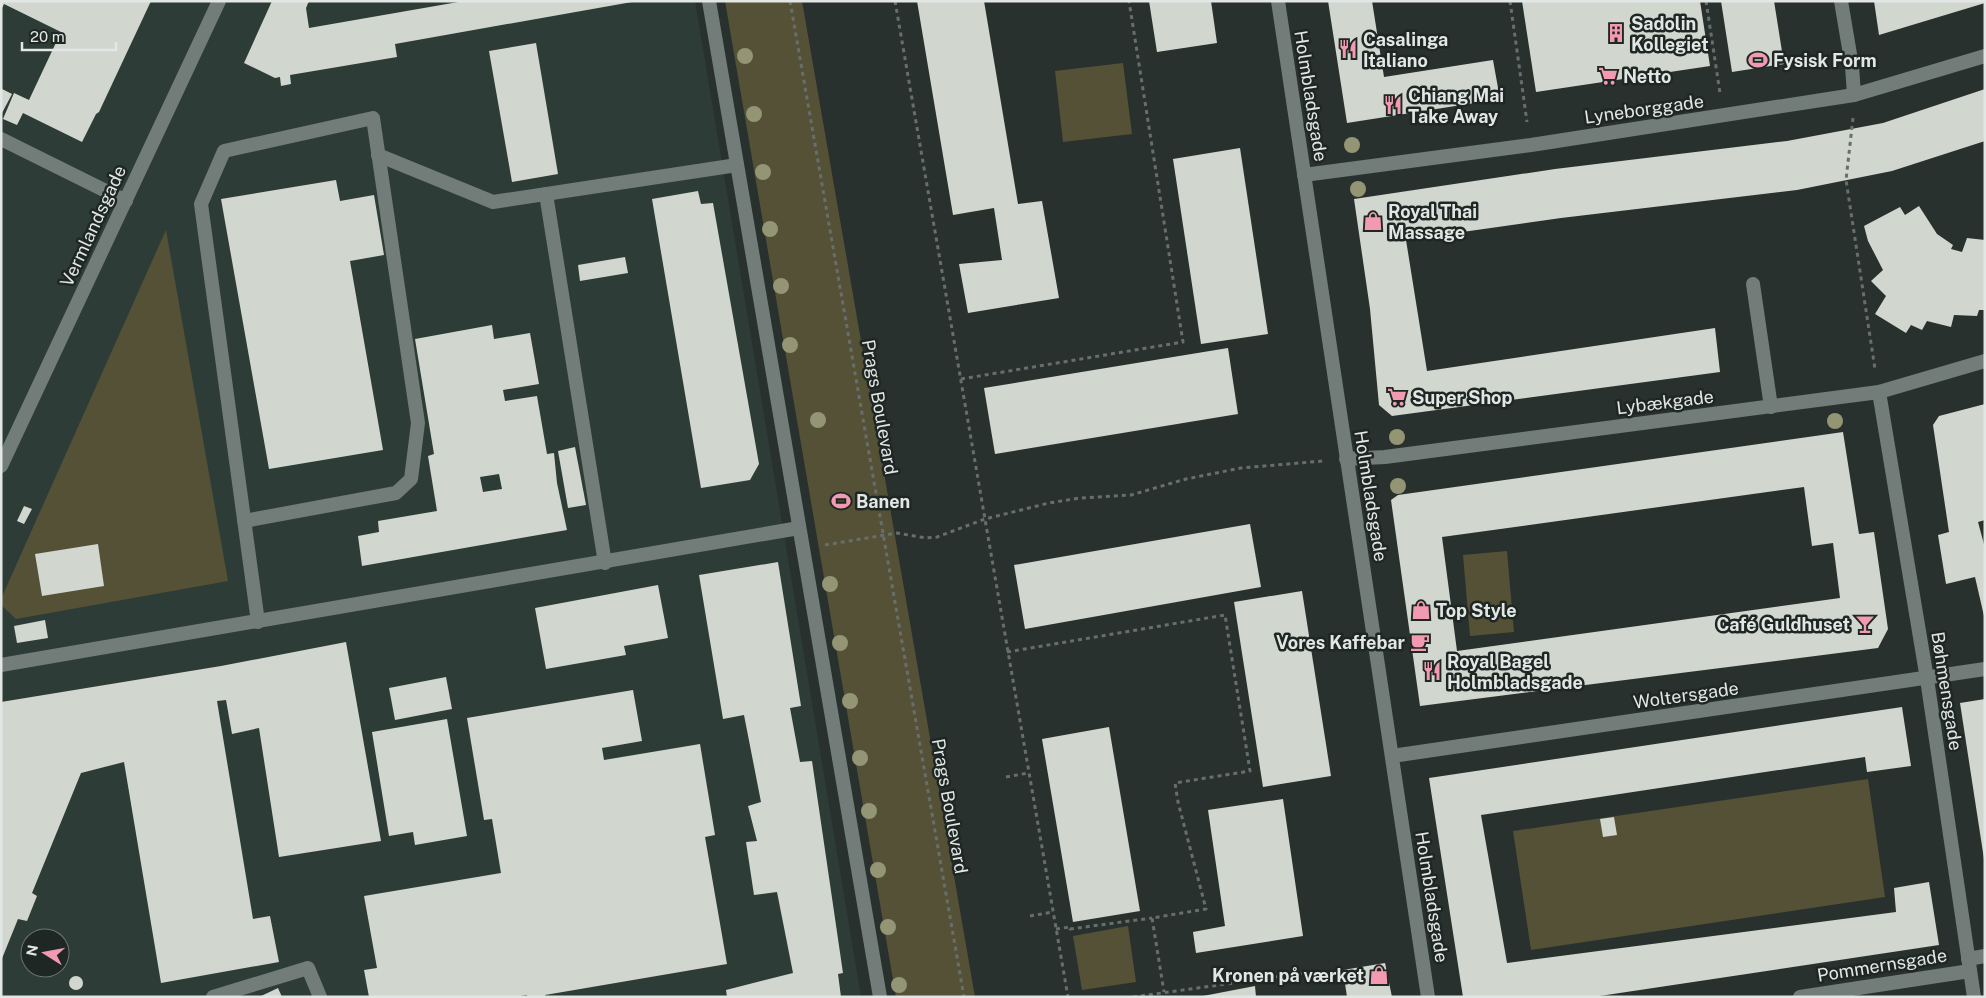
<svg xmlns="http://www.w3.org/2000/svg" width="1986" height="998" font-family="'Public Sans',sans-serif">
<style>
.built{fill:#2e3c37;fill-rule:evenodd}
.green{fill:#545137}
.building{fill:#d1d7cf;fill-rule:evenodd}
.lines{fill:none;stroke-linecap:round;stroke-linejoin:round}
.path{stroke:#676e6c;stroke-width:3;stroke-dasharray:4 4;stroke-linecap:butt}
.service{stroke:#727c78;stroke-width:14}
.minor{stroke:#727c78;stroke-width:14}
.tertiary{stroke:#727c78;stroke-width:14}
.tree{fill:#949575}
.labels{text-anchor:middle;dominant-baseline:central;stroke-width:5;stroke-linejoin:round;paint-order:stroke}
.poi-label{font-size:18px;font-weight:bold;fill:#e2e7e5;stroke:#1f2724;text-anchor:start}
.street-label{font-size:18px;fill:#e2e7e5;stroke:#1f2724}
</style>
<rect width="100%" height="100%" fill="#29312e"/>
<path class="built" d="M1,1h694l166,996h-860zM30,938h30v30h-30z"/>
<g class="green">
<polygon points="725,1 802,1 975,997 896,997"/>
<polygon points="1123,63 1132,134 1063,142 1055,71"/>
<polygon points="166,230 228,581 16,619 1,605 1,599"/>
<polygon points="1507,551 1514,632 1470,636 1463,555"/>
<polygon points="1868,779 1885,897 1531,950 1513,831"/>
<polygon points="1128,926 1136,982 1082,990 1073,936"/>
</g>
<g class="building">
<polygon points="1,1 151,1 99,112 96,114 82,142 23,113 17,125 3,119 14,93 29,100 61,32 4,4 1,10"/>
<polygon points="272,1 309,1 306,8 309,28 464,1 632,2 395,44 397,57 290,75 291,84 281,86 280,77 275,78 244,63"/>
<polygon points="917,1 984,1 1018,204 1042,201 1059,298 968,313 959,264 1002,260 994,208 953,215"/>
<polygon points="1149,1 1211,1 1217,43 1157,52"/>
<polygon points="1328,1 1372,1 1384,77 1493,60 1500,99 1347,123"/>
<polygon points="1522,1 1700,1 1710,66 1536,92"/>
<polygon points="1721,1 1774,1 1784,64 1732,72"/>
<polygon points="1874,1 1985,1 1985,3 1879,35"/>
<polygon points="536,43 558,174 512,182 489,51"/>
<polygon points="2,89 12,94 1,115 1,90"/>
<polygon points="1985,89 1985,141 1892,171 1797,190 1561,218 1406,240 1427,371 1715,328 1720,372 1392,416 1379,405 1370,309 1354,199 1555,169 1787,141 1883,123"/>
<polygon points="1240,148 1268,334 1201,344 1173,159"/>
<polygon points="336,180 340,201 374,195 384,255 350,261 383,450 269,469 221,199"/>
<polygon points="698,191 701,204 713,203 759,464 750,480 701,488 652,199"/>
<polygon points="1919,206 1937,234 1953,245 1951,249 1962,252 1967,238 1985,240 1985,310 1979,310 1977,316 1954,315 1951,327 1927,321 1922,330 1911,325 1906,333 1875,314 1886,296 1871,281 1883,270 1868,241 1864,226 1900,207 1905,215"/>
<polygon points="625,257 628,273 580,281 578,265"/>
<path d="M492,325l2,14 36,-6 9,51 -36,6 2,11 32,-5 10,58 7,-1 3,30 10,47 -205,36 -4,-30 21,-4 -1,-11 59,-10 -9,-55 6,-2 -19,-115zM499,474l3,15 -19,3 -3,-15z"/>
<polygon points="1228,348 1238,414 995,454 984,388"/>
<polygon points="1985,404 1985,520 1978,522 1985,548 1984,616 1975,577 1946,584 1938,535 1949,532 1933,425 1939,416"/>
<path d="M1843,432l16,102 15,-2 14,97 -10,19 -458,58 -29,-206 7,-5zM1804,487l8,59 21,-3 7,55 -383,53 -15,-114z"/>
<polygon points="575,447 586,505 568,508 558,451"/>
<polygon points="24,506 32,509 24,524 17,521"/>
<polygon points="1250,524 1261,587 1025,629 1014,565"/>
<polygon points="98,544 104,586 42,596 35,554"/>
<polygon points="778,562 801,706 790,708 800,762 812,761 843,973 838,974 841,997 727,997 726,990 793,973 777,892 754,895 746,842 757,841 748,806 761,802 744,715 723,719 699,575"/>
<polygon points="658,585 668,638 624,646 626,655 546,669 535,608"/>
<polygon points="1302,591 1331,776 1263,787 1234,602"/>
<polygon points="45,620 48,638 17,643 14,626"/>
<polygon points="346,642 381,841 279,857 259,728 232,734 226,700 217,701 253,919 270,916 279,962 161,983 124,762 81,773 32,893 37,896 27,921 18,919 1,961 1,702 221,666"/>
<polygon points="446,677 452,709 395,720 389,688"/>
<polygon points="633,690 642,741 602,748 604,760 700,744 715,835 705,837 727,964 545,995 546,997 527,997 527,995 514,997 369,997 364,970 377,968 364,896 501,873 492,819 484,820 467,718"/>
<polygon points="1985,699 1985,859 1984,859 1960,703"/>
<polygon points="1902,707 1911,766 1867,772 1865,757 1481,815 1507,963 1896,912 1894,888 1929,882 1939,945 1593,997 1463,997 1429,778"/>
<polygon points="447,719 467,836 415,845 413,832 389,836 372,732"/>
<polygon points="1109,727 1140,911 1073,922 1042,739"/>
<polygon points="1283,799 1303,936 1196,953 1193,932 1225,926 1208,810"/>
<polygon points="1614,817 1617,835 1603,837 1600,819"/>
<polygon points="1385,963 1392,997 1347,997 1343,970"/>
<circle cx="76" cy="983" r="7"/>
<polygon points="1255,986 1256,997 1203,997 1203,996"/>
<polygon points="278,988 282,997 259,997"/>
</g>
<g class="lines">
<g class="path">
<polyline points="790,1 964,997"/>
<polyline points="895,1 1068,997"/>
<polyline points="1510,1 1527,122"/>
<polyline points="1706,1 1720,93"/>
<polyline points="1853,118 1846,180 1875,369"/>
<polyline points="961,379 1183,342 1129,1"/>
<polyline points="825,545 897,533 926,538 937,537 985,519 1049,503 1080,498 1131,495 1186,479 1241,468 1323,461"/>
<polyline points="1007,652 1225,615 1250,771 1175,783 1178,802 1206,909 1152,918 1164,992"/>
<polyline points="1006,777 1028,773"/>
<polyline points="1030,916 1053,912"/>
<polyline points="1056,929 1070,927 1070,929 1152,918"/>
<polyline points="1133,997 1305,973"/>
</g>
<g class="service">
<polyline points="1,139 126,201"/>
<polyline points="378,155 493,202 737,165"/>
<polyline points="546,194 605,563"/>
<polyline points="1753,284 1771,407"/>
<polyline points="244,521 396,493 411,479 418,423 373,118 224,151 201,204 258,622"/>
<polyline points="1,665 799,528"/>
<polyline points="213,997 308,968 320,997"/>
</g>
<g class="minor">
<polyline points="709,1 880,997"/>
<polyline points="1841,1 1852,66 1854,95"/>
<polyline points="1304,175 1531,145 1854,95 1985,56"/>
<polyline points="1879,392 1927,679 1974,997"/>
<polyline points="1346,459 1385,457 1879,392 1985,361"/>
<polyline points="1392,756 1985,669"/>
<polyline points="1968,959 1985,956"/>
<polyline points="1800,997 1970,971"/>
</g>
<g class="tertiary">
<polyline points="1278,1 1428,997"/>
<polyline points="1,466 219,1"/>
</g>
</g>
<g class="tree">
<circle cx="745" cy="56" r="8"/>
<circle cx="754" cy="114" r="8"/>
<circle cx="1352" cy="145" r="8"/>
<circle cx="763" cy="172" r="8"/>
<circle cx="1358" cy="189" r="8"/>
<circle cx="770" cy="229" r="8"/>
<circle cx="781" cy="286" r="8"/>
<circle cx="790" cy="345" r="8"/>
<circle cx="818" cy="420" r="8"/>
<circle cx="1835" cy="421" r="8"/>
<circle cx="1397" cy="437" r="8"/>
<circle cx="1398" cy="486" r="8"/>
<circle cx="830" cy="584" r="8"/>
<circle cx="840" cy="643" r="8"/>
<circle cx="850" cy="701" r="8"/>
<circle cx="860" cy="758" r="8"/>
<circle cx="869" cy="811" r="8"/>
<circle cx="878" cy="870" r="8"/>
<circle cx="888" cy="927" r="8"/>
<circle cx="899" cy="985" r="8"/>
</g>
<defs>
<g id="building-bare" transform="scale(1.5)"><path d="M-4-6H4V6H1V3H-1V6H-4ZM-2.5-4.3h1.7v1.8h-1.7ZM.8-4.3h1.7v1.8H.8ZM-2.5-1h1.7V.8h-1.7ZM.8-1h1.7V.8H.8Z" fill="#f19ab1" stroke="#1f2724" stroke-width="2.5" paint-order="stroke"/></g>
<g id="restaurant-bare" transform="scale(1.5)"><path d="M-5-6h1v4h1v-4h1v4h1v-4h1v5L-1.5 .5V6h-2V.5L-5-1ZM5-6V6H3V1.5H1.5Q1.5-4 5-6Z" fill="#f19ab1" stroke="#1f2724" stroke-width="2.5" paint-order="stroke"/></g>
<g id="stadium-bare" transform="scale(1.5)"><path d="M0-5a6.5 5 0 1 0 0 10a6.5 5 0 1 0 0-10ZM-3.5-1.8h7v3.6h-7Z" fill="#f19ab1" stroke="#1f2724" stroke-width="2.5" paint-order="stroke"/></g>
<g id="supermarket-bare" transform="scale(1.5)"><path d="M-6-5.5h2.5l.6 2H6L4.5 2H-2.5L-4.4-4H-6ZM-1.5 3.2a1.3 1.3 0 1 0 .1 0ZM3 3.2a1.3 1.3 0 1 0 .1 0Z" fill="#f19ab1" stroke="#1f2724" stroke-width="2.5" paint-order="stroke"/></g>
<g id="shop-bare" transform="scale(1.5)"><path d="M-5-2.5h2.3a2.7 3.5 0 0 1 5.4 0H5L5.5 6h-11ZM-1.5-2.5h3a1.5 2.3 0 0 0-3 0Z" fill="#f19ab1" stroke="#1f2724" stroke-width="2.5" paint-order="stroke"/></g>
<g id="bar-bare" transform="scale(1.5)"><path d="M-6-5H6L.8 .8V4.5H3.5V6h-7V4.5H-.8V.8Z" fill="#f19ab1" stroke="#1f2724" stroke-width="2.5" paint-order="stroke"/></g>
<g id="cafe-bare" transform="scale(1.5)"><path d="M-5.5-4.5H6V0H3Q3 3.5 0 3.5H-2.5Q-5.5 3.5-5.5 0ZM3-3.2v2h1.7v-2ZM-6 4.5H4V6H-6Z" fill="#f19ab1" stroke="#1f2724" stroke-width="2.5" paint-order="stroke"/></g>
</defs>
<g fill-rule="evenodd">
<use href="#building-bare" x="1616" y="33"/>
<use href="#restaurant-bare" x="1348" y="49"/>
<use href="#stadium-bare" x="1758" y="60"/>
<use href="#supermarket-bare" x="1608" y="76"/>
<use href="#restaurant-bare" x="1393" y="105"/>
<use href="#shop-bare" x="1373" y="221"/>
<use href="#supermarket-bare" x="1397" y="397"/>
<use href="#stadium-bare" x="841" y="501"/>
<use href="#shop-bare" x="1421" y="610"/>
<use href="#bar-bare" x="1865" y="624"/>
<use href="#cafe-bare" x="1420" y="642"/>
<use href="#restaurant-bare" x="1432" y="671"/>
<use href="#shop-bare" x="1379" y="975"/>
</g>
<g class="labels">
<g class="poi-label">
<text x="1631" y="23">Sadolin<tspan x="1631" dy="21">Kollegiet</tspan></text>
<text x="1363" y="39">Casalinga<tspan x="1363" dy="21">Italiano</tspan></text>
<text x="1773" y="60">Fysisk Form</text>
<text x="1623" y="76">Netto</text>
<text x="1408" y="95">Chiang Mai<tspan x="1408" dy="21">Take Away</tspan></text>
<text x="1388" y="211">Royal Thai<tspan x="1388" dy="21">Massage</tspan></text>
<text x="1412" y="397">Super Shop</text>
<text x="856" y="501">Banen</text>
<text x="1436" y="610">Top Style</text>
<text x="1850" y="624" text-anchor="end">Café Guldhuset</text>
<text x="1405" y="642" text-anchor="end">Vores Kaffebar</text>
<text x="1447" y="661">Royal Bagel<tspan x="1447" dy="21">Holmbladsgade</tspan></text>
<text x="1364" y="975" text-anchor="end">Kronen på værket</text>
</g>
<g class="street-label">
<text transform="translate(1311 96) rotate(81)">Holmbladsgade</text>
<text transform="translate(1644 109) rotate(-8)">Lyneborggade</text>
<text transform="translate(93 226) rotate(-65)">Vermlandsgade</text>
<text transform="translate(1665 402) rotate(-7)">Lybækgade</text>
<text transform="translate(880 407) rotate(80)">Prags Boulevard</text>
<text transform="translate(1371 496) rotate(81)">Holmbladsgade</text>
<text transform="translate(1947 691) rotate(81)">Bøhmensgade</text>
<text transform="translate(1686 695) rotate(-8)">Woltersgade</text>
<text transform="translate(950 806) rotate(80)">Prags Boulevard</text>
<text transform="translate(1432 897) rotate(81)">Holmbladsgade</text>
<text transform="translate(1882 965) rotate(-9)">Pommernsgade</text>
</g>
</g>
<rect width="1986" height="998" fill="none" stroke="#e2e7e5" stroke-width="5"/>
<g transform="translate(45 953) rotate(281)"><circle r="24" fill="#1f2724" stroke="#6d7471"/>
<path d="M0-4L9 19L0 12L-9 19Z" fill="#f19ab1"/>
<text y="-8" font-size="14" font-weight="bold" text-anchor="middle" fill="#e2e7e5">N</text>
</g>
<path d="M22 42v8h94v-8" fill="none" stroke="#e2e7e5" stroke-width="2.5"/>
<text x="30" y="42" font-size="15" fill="#e2e7e5" stroke="#1f2724" stroke-width="4" paint-order="stroke">20 m</text>
</svg>
